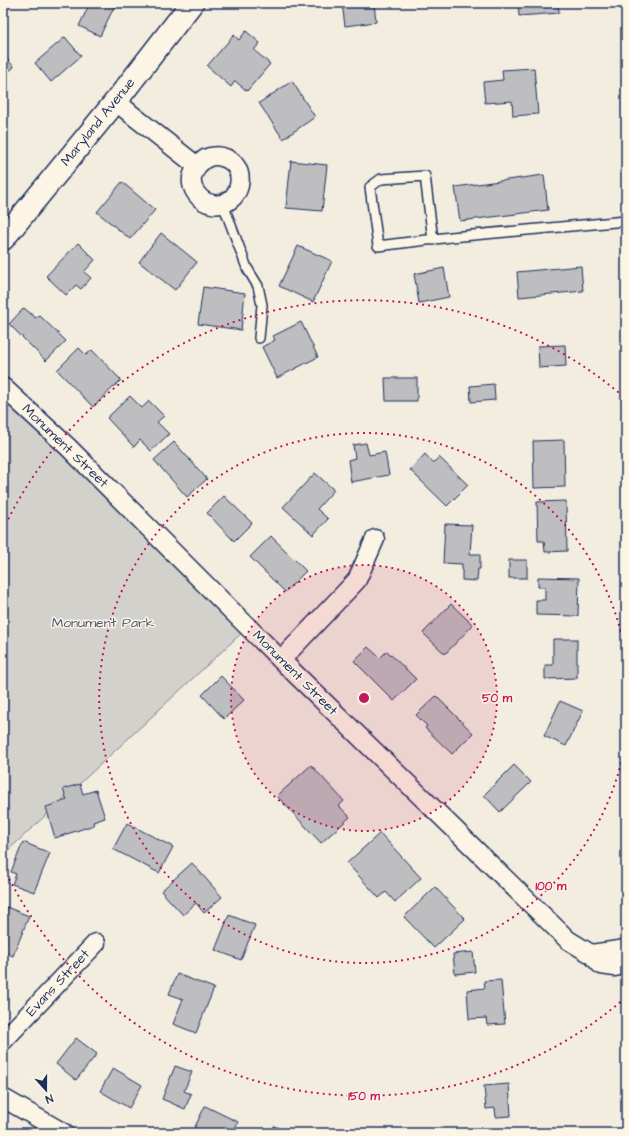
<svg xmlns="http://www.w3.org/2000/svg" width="629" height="1136" font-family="'Architects Daughter',sans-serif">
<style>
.green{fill:#d3d1cc;stroke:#778095}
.building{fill:#bebec0;stroke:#1b2f5e}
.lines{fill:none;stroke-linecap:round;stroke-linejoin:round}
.lane-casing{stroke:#1b2f5e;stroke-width:12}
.street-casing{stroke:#1b2f5e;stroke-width:21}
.secondary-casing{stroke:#1b2f5e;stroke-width:25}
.lane{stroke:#fcf5e5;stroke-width:9}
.street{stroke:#fcf5e5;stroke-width:18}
.secondary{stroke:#fcf5e5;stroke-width:22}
.ring{fill:none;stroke:#c2185b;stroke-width:2;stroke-dasharray:2 4}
.labels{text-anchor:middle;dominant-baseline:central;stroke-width:3;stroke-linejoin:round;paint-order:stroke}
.street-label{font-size:14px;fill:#1b2f5e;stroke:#fcf5e5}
.park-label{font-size:14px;fill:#49587a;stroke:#fcf5e5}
.centre{fill:#c2185b;stroke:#fcf5e5;stroke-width:2}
.ring-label{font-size:12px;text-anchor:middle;font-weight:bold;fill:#c2185b;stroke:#fcf5e5;stroke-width:3;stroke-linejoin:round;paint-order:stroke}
</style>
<rect width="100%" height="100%" fill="#f3ede0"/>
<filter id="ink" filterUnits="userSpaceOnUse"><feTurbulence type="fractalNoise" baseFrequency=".025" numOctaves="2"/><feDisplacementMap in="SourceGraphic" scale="8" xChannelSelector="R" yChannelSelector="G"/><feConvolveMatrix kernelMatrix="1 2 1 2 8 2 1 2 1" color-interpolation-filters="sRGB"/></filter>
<g filter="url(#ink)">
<polygon class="green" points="3,387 248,627 3,855"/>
<g class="building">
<polygon points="90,3 116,3 100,36 79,26"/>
<polygon points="342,3 374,3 376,22 345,26"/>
<polygon points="518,3 558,3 559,13 519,16"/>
<polygon points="246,31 260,43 254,50 270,64 247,91 235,81 231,87 207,66 234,35 239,40"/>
<polygon points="65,37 81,56 51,82 35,63"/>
<polygon points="3,54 14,67 3,76"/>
<polygon points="534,68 538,114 513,116 512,101 485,103 483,82 503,80 502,70"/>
<polygon points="292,81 315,117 283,139 259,103"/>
<polygon points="291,161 327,165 322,211 286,208"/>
<polygon points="544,175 548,210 460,221 455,187"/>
<polygon points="122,182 155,210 130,239 97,212"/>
<polygon points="161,233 197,262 175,290 139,262"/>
<polygon points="78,243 95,260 84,272 91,278 81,289 76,285 66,295 46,276"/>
<polygon points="298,246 332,261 313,302 279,286"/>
<polygon points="581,266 583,291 519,297 517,272"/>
<polygon points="444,268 449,297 419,303 414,274"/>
<polygon points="203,287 245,293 241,330 198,324"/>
<polygon points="24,308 36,318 39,315 66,341 46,361 9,324"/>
<polygon points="301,322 318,357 277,378 262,347 275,340 273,336"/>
<polygon points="565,345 566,366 539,368 538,346"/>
<polygon points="79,348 86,355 92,350 121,380 93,407 57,370"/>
<polygon points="385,378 417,378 417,401 386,401"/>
<polygon points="494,384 495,400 471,402 470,386"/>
<polygon points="130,396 142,408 149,401 164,416 157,422 169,434 151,451 140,440 134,447 107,418"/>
<polygon points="564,440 565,487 534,488 533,441"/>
<polygon points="174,442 207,479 187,497 154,460"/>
<polygon points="366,443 369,455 385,452 389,475 351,482 348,460 355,458 353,445"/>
<polygon points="425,454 433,463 439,457 468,485 447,506 410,470"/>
<polygon points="315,473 334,490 317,509 328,519 313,535 283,507"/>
<polygon points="224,496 252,523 234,541 207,513"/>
<polygon points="566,501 567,551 545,552 544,541 538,541 537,502"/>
<polygon points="445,524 472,525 470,554 480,554 480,569 478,569 477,581 462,580 462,564 443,563"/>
<polygon points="271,536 306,571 285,592 250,557"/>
<rect x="509" y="560" width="18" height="18"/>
<polygon points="538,577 579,578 578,616 536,615 536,600 545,600 545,587 538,587"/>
<polygon points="451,604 473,625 445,654 423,633"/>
<polygon points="553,639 577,639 577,678 545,679 545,665 553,665"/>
<polygon points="368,647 380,658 387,651 416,679 394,701 354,661"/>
<polygon points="221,676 244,700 224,719 202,695"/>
<polygon points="436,696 473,733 452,754 425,728 427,726 416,715"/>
<polygon points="560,701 583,711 566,746 544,736"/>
<polygon points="311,765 344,801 339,806 350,817 321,843 277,796"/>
<polygon points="514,765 531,782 500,812 484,795"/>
<polygon points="80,784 83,794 96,790 105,818 93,822 94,825 55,838 46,807 67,800 63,789"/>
<polygon points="127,823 173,847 159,873 113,849"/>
<polygon points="380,833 421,878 395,902 386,892 379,898 347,863"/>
<polygon points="23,842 50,853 34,892 12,884 16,874 11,872"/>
<polygon points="192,863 222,897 204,913 196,903 183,915 161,891"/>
<polygon points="435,887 465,919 434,948 404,917"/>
<polygon points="4,906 29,916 13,956 3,952 3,909"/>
<polygon points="229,915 255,925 241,960 215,950"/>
<polygon points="473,952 475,972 455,974 453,954"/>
<polygon points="177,974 214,988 196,1033 173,1024 183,999 169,994"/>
<polygon points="501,980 505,1024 487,1025 486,1018 469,1019 467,990 485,988 484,981"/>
<polygon points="76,1038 97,1054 76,1080 56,1064"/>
<polygon points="175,1066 192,1072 184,1091 191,1094 185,1109 162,1099"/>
<polygon points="113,1068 142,1085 129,1108 100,1091"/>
<polygon points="509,1084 511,1116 496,1117 495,1108 486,1109 484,1086"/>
<polygon points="205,1106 238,1122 233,1133 192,1133"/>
<polygon points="274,1126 292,1133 272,1133"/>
</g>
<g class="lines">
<g class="lane-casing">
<g id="lane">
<polyline points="223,204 247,268 258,286 262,305 259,338"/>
<polyline points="433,240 425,176 381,179 370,187 378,246 451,237 626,221"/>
</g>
</g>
<g class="street-casing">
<g id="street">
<path d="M116,101l15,13 66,52c3,-3 7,-7 10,-8 4,-2 11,-2 15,-1 29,7 20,52 -10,47 -12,-2 -22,-15 -20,-27 1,-4 4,-8 5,-11"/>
<polyline points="3,387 68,447 281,660 568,940 591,954 601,965 615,967 626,965"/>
<polyline points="281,660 357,580 375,539"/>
<polyline points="591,954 626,949"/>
<polyline points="3,1041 96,943"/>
<polyline points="3,1098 64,1133"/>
</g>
</g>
<g class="secondary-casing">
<polyline id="secondary" points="3,239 116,101 192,3"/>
</g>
<use href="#lane" class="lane"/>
<use href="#street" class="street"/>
<use href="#secondary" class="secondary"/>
</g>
</g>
<circle cx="364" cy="698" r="133" fill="#c2185b" fill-opacity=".12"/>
<g class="ring">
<circle cx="364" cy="698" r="133"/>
<path d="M626 739A265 265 0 1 1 626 657"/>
<path d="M625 998A398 398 0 0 1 3 866M3 530A398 398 0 0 1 625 398"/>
</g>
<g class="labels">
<g class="street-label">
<text transform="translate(98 122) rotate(-51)">Maryland Avenue</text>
<text transform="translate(65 446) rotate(44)">Monument Street</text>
<text transform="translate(295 673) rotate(45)">Monument Street</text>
<text transform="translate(58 983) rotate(-47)">Evans Street</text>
</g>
<g class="park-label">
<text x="103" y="623">Monument Park</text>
</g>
</g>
<circle cx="364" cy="698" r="6" class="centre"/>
<g class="ring-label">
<text x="497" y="702">50 m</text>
<text x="551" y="890">100 m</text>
<text x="364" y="1100">150 m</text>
</g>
<rect width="629" height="1136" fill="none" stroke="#fcf5e5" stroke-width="16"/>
<rect x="8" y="8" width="613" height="1120" fill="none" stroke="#1b2f5e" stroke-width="1.5" filter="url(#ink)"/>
<g transform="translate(46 1090) rotate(159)" stroke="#fcf5e5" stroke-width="3" paint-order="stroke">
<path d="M0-3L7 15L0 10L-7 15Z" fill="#1b2f5e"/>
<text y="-6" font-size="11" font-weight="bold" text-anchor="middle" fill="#1b2f5e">N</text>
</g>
</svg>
